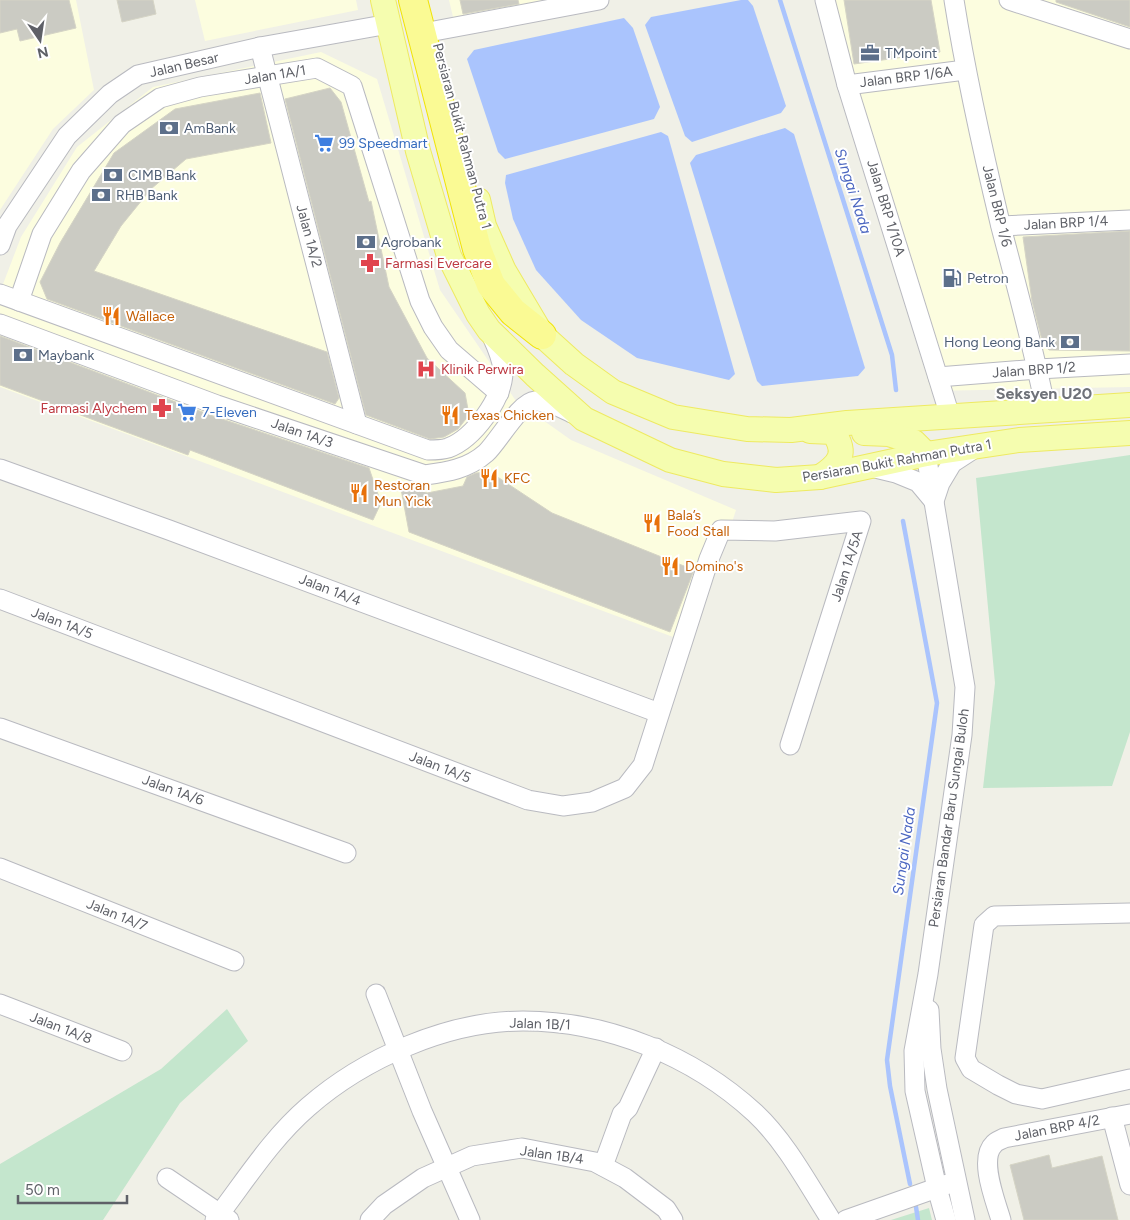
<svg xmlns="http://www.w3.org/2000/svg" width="1130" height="1220" font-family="Figtree,sans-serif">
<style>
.commercial{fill:#fcfddf}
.green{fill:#c4e6cd}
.water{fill:#aac4fd}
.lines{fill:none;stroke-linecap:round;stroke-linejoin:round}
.stream{stroke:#aac4fd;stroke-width:4.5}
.building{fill:#cbcbc3;stroke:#d5d4c5}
.minor-casing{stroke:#b9bac0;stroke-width:21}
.major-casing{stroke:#eeea62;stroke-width:26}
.highway-casing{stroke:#f0e307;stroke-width:30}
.minor{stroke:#fff;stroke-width:19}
.major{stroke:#f5fdaf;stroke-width:24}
.highway{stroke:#fafa94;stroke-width:28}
.labels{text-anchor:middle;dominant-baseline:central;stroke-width:4;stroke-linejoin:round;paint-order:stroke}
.service-label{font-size:14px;fill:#4e5e75;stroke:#fff;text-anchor:start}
.street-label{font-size:14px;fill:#5e6067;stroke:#fff}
.shop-label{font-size:14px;fill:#366cbe;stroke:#fff;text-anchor:start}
.health-label{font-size:14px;fill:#be3a42;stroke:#fff;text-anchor:start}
.food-label{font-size:14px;fill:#c56008;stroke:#fff;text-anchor:start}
.water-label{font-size:15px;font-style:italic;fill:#4c67c1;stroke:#fff}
.quarter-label{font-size:16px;font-weight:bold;fill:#6f7279;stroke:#fff}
</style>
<rect width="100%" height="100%" fill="#f0f0e7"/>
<g class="commercial">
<polygon points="0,0 76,0 94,90 53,129 0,210"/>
<polygon points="195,0 356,0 358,10 205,41"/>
<polygon points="449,0 565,0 454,21"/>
<polygon points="816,0 1130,0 1130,387 931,391"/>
<polygon points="321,52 377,79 440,290 516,401 571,440 736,510 692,644 0,387 0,292 21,237 77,147 153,87"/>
</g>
<g class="green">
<polygon points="1130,455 1130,732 1112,786 983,788 995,683 976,478"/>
<polygon points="227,1009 248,1041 180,1103 103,1220 0,1220 0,1164 161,1069"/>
<polygon points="929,1208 932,1220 891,1220"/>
</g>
<g class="water">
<polygon points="741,0 748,0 753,6 786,106 781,113 692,142 685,136 645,25 651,17"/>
<polygon points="624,18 633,28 660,107 654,119 505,159 498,152 467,59 474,50"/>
<polygon points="785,128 794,134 865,368 858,376 762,386 757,381 690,163 696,155"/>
<polygon points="661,132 668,136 735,374 729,380 637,358 581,320 536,270 513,219 505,183 506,175"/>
</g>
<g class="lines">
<g class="stream">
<polyline points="780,0 892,355 896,390"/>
<polyline points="903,521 937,703 887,1060 890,1086 910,1184"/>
<polyline points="916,1207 918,1220"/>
</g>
</g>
<g class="building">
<polygon points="0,0 69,0 76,28 20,41 17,29 0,33"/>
<polygon points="117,0 153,0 156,14 122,22"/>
<polygon points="460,0 518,0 519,4 463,14"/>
<polygon points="844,0 931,0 940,52 854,64"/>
<polygon points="1056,0 1130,0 1130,27 1056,2"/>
<polygon points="330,88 341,102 369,202 371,201 389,287 427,358 465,393 469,415 458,429 444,437 430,439 366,415 285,99"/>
<polygon points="260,93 271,143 186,159 151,189 121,226 94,271 327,352 339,398 335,404 47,299 40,282 60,243 114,153 175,109"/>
<polygon points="1130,231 1130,351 1049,350 1043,344 1032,301 1023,237"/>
<polygon points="0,336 213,416 369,468 381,503 373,520 190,450 188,455 0,385"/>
<polygon points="490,472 552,513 694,570 670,632 409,532 401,489 412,486 427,493 463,486 467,477 476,473"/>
<polygon points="1049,1155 1052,1168 1102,1156 1118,1220 1024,1220 1010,1165"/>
</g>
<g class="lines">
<g class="minor-casing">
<g id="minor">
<polyline points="825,0 847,85 950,416"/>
<path d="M954,0c12,76 29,152 47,227 16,61 33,122 45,184"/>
<polyline points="1009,0 1130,39"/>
<polyline points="434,31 599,0"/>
<polyline points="260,47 357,424"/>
<polyline points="847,85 965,70"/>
<polyline points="1001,226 1130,220"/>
<polyline points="0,245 7,226 67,136 110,94 138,75 260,47 389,24"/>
<path d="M0,294l428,156c6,0 14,0 20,-2 25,-9 56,-50 55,-78 -1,-13 -7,-25 -12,-36"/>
<polyline points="19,301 42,234 81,171 122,124 160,98 200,87 317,68 352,86 420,301 433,327 449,350 499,393"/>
<path d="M0,324l217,81 208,70c22,-3 43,-6 61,-22 12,-11 34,-51 49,-52 14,0 25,6 37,12"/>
<polyline points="938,377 1038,369 1130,364"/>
<polyline points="926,454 965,687 962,735 928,974 914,1051 915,1091 937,1188 946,1220"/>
<polyline points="871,467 896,473 918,482 933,500"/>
<polyline points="0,469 169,530 659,713"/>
<polyline points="934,501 940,483 952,463 975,448"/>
<polyline points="0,599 528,800 563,806 592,802 625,788 643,765 709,559 721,530 775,531 861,521 790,745"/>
<polyline points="0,728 346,853"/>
<polyline points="0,868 234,961"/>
<polyline points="1130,913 994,916 984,925 965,1058 971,1069 998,1085 1016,1094 1042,1099 1130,1079"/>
<polyline points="376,994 422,1111 470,1220"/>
<polyline points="0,1004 122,1051"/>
<polyline points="929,1010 931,1049 937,1089 965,1220"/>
<polyline points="1112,1117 1130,1185"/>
<polyline points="603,1166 622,1114 628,1108 656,1048"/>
<polyline points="167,1178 229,1220"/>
<path d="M215,1220c30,-39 56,-81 93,-113 56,-49 140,-86 215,-86 85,0 170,35 232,92 31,29 53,71 76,107"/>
<polyline points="370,1220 384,1205 423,1178 472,1156 522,1148 595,1162 625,1178 666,1209 673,1220"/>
<polyline points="846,1220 948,1184"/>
<path d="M1001,1220c-5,-18 -23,-61 -7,-76 2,-3 7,-4 10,-6l126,-24"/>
</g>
</g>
<g class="major-casing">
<g id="major">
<polyline points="383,0 418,151 449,256 478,314 489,330 535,375 584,419 670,460 723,474 776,480 820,477 926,454 1019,440 1130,433"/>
<polyline points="478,200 484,226 504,271 542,335 574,364 613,392 673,417 747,429 791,430 847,423 1130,405"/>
<path d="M810,431l23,1c15,21 7,32 -13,45"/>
<polyline points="864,433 889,434 914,442 926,454"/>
</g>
</g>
<g class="highway-casing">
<polyline id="highway" points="413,0 477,249 491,285 513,312 542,335"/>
</g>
<use href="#minor" class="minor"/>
<use href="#major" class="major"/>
<use href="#highway" class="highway"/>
</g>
<defs>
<g id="office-bare" transform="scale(1.5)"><path d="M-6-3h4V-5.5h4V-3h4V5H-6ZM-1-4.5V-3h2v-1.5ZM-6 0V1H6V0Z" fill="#5c6f8a" stroke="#fff" stroke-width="2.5" paint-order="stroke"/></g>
<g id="bank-bare" transform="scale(1.5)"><path d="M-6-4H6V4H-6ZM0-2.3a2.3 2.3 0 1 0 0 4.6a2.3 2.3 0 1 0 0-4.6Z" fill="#5c6f8a" stroke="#fff" stroke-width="2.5" paint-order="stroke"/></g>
<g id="supermarket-bare" transform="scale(1.5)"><path d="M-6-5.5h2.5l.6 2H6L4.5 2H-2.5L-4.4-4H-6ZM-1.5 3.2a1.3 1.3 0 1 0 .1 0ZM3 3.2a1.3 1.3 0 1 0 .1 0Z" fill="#3f7fe0" stroke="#fff" stroke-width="2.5" paint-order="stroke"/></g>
<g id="pharmacy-bare" transform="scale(1.5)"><path d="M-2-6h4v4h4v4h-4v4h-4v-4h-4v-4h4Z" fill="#e0444e" stroke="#fff" stroke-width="2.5" paint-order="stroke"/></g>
<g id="fuel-bare" transform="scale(1.5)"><path d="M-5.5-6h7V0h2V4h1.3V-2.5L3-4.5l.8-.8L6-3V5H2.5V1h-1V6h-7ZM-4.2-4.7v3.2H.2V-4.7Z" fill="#5c6f8a" stroke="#fff" stroke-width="2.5" paint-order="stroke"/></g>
<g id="restaurant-bare" transform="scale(1.5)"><path d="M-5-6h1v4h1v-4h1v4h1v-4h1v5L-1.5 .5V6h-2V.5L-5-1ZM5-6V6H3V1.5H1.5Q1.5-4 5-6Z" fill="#e8710a" stroke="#fff" stroke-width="2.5" paint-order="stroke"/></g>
<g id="hospital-bare" transform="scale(1.5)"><path d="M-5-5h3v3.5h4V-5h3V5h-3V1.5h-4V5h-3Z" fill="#e0444e" stroke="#fff" stroke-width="2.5" paint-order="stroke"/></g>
</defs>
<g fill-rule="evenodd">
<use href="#office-bare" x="870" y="53"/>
<use href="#bank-bare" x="169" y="128"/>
<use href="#supermarket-bare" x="324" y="143"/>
<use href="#bank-bare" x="113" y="175"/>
<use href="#bank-bare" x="101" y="195"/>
<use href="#bank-bare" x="366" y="242"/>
<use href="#pharmacy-bare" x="370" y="263"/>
<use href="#fuel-bare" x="952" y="278"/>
<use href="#restaurant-bare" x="111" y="316"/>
<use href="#bank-bare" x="1070" y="342"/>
<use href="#bank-bare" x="23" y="355"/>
<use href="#hospital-bare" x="426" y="369"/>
<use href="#pharmacy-bare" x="162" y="408"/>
<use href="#supermarket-bare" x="187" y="412"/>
<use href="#restaurant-bare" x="450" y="415"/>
<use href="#restaurant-bare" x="489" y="478"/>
<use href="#restaurant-bare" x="359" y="493"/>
<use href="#restaurant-bare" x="652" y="523"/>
<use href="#restaurant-bare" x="670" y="566"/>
</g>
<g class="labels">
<g class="service-label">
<text x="885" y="53">TMpoint</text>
<text x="184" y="128">AmBank</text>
<text x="128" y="175">CIMB Bank</text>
<text x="116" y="195">RHB Bank</text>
<text x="381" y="242">Agrobank</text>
<text x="967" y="278">Petron</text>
<text x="1055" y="342" text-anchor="end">Hong Leong Bank</text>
<text x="38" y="355">Maybank</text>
</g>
<g class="street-label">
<text transform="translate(184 65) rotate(-13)">Jalan Besar</text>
<text transform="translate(275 75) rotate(-9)">Jalan 1A/1</text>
<text transform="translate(906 77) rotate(-7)">Jalan BRP 1/6A</text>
<text transform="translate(462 136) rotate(75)">Persiaran Bukit Rahman Putra 1</text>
<text transform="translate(997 206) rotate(76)">Jalan BRP 1/6</text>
<text transform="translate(886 208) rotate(73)">Jalan BRP 1/10A</text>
<text transform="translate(1066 223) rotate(-3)">Jalan BRP 1/4</text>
<text transform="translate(309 236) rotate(75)">Jalan 1A/2</text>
<text transform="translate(1034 370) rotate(-4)">Jalan BRP 1/2</text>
<text transform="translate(302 433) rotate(19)">Jalan 1A/3</text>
<text transform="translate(897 461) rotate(-10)">Persiaran Bukit Rahman Putra 1</text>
<text transform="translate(847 566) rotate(-72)">Jalan 1A/5A</text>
<text transform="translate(330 590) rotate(21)">Jalan 1A/4</text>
<text transform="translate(62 623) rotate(21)">Jalan 1A/5</text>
<text transform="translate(440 767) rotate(21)">Jalan 1A/5</text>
<text transform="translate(173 790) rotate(20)">Jalan 1A/6</text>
<text transform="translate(949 818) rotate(-82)">Persiaran Bandar Baru Sungai Buloh</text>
<text transform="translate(117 915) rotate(22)">Jalan 1A/7</text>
<text transform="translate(540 1024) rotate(2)">Jalan 1B/1</text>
<text transform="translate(61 1028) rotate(21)">Jalan 1A/8</text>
<text transform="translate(1057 1128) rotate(-11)">Jalan BRP 4/2</text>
<text transform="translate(552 1155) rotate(8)">Jalan 1B/4</text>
</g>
<g class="shop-label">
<text x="339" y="143">99 Speedmart</text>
<text x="202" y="412">7-Eleven</text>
</g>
<g class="health-label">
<text x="385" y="263">Farmasi Evercare</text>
<text x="441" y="369">Klinik Perwira</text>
<text x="147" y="408" text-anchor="end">Farmasi Alychem</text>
</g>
<g class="food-label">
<text x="126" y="316">Wallace</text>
<text x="465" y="415">Texas Chicken</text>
<text x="504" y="478">KFC</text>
<text x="374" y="485">Restoran<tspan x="374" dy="16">Mun Yick</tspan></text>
<text x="667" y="515">Bala’s<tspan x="667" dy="16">Food Stall</tspan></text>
<text x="685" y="566">Domino's</text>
</g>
<g class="water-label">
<text transform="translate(853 191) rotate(72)">Sungai Nada</text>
<text transform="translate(904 851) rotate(-82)">Sungai Nada</text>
</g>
<g class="quarter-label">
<text x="1044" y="393">Seksyen U20</text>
</g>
</g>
<g transform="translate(40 40) rotate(167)" stroke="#ffffff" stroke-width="4" paint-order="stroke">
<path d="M0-4L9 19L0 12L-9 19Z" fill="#5e6067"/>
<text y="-8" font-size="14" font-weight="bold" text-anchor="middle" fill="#5e6067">N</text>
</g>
<path d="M18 1195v8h109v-8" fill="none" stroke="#5e6067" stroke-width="2.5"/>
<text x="25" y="1195" font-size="15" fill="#5e6067" stroke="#ffffff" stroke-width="4" paint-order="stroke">50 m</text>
</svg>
